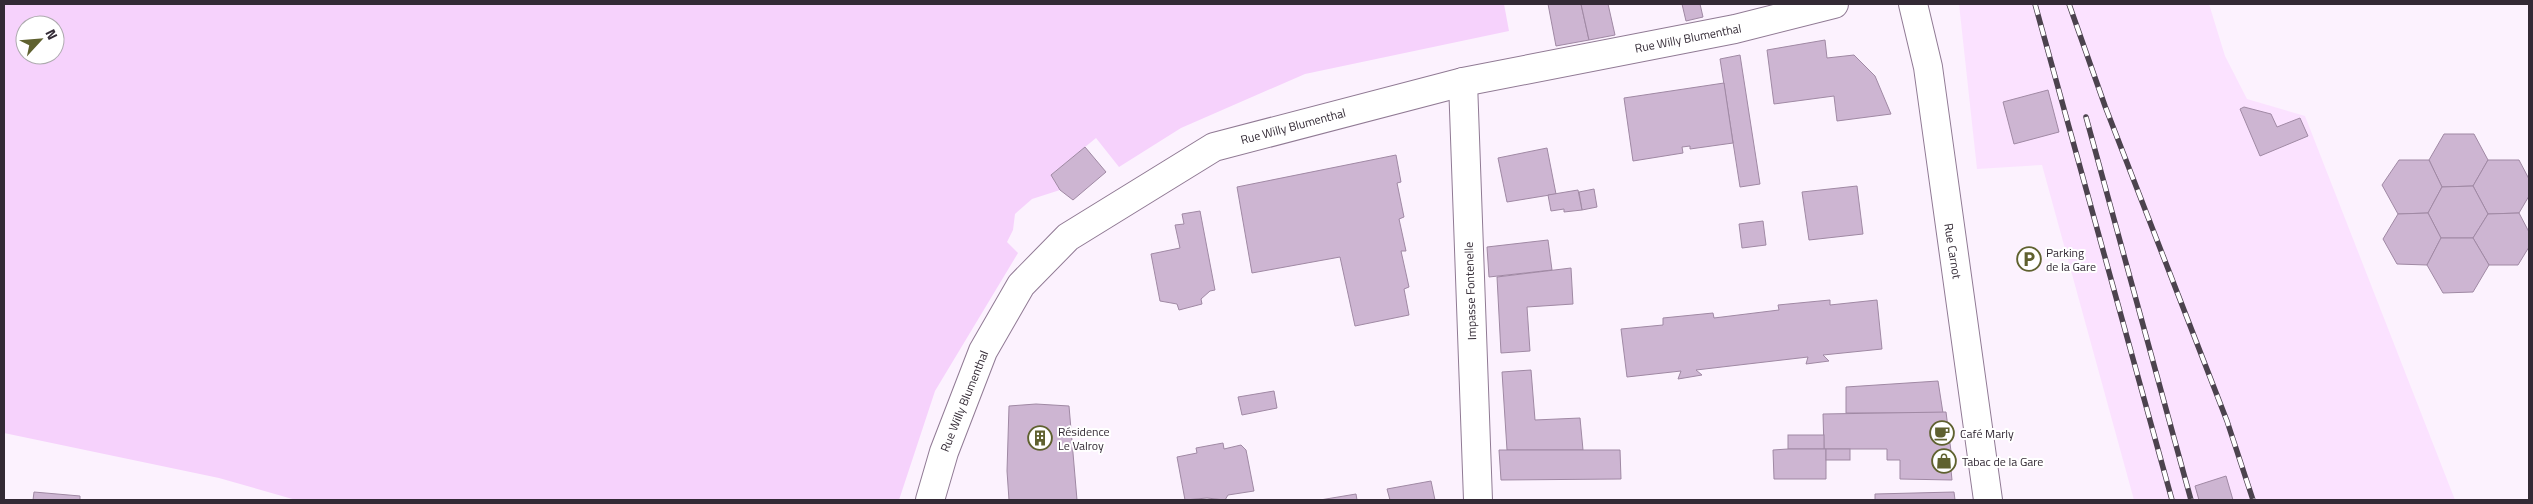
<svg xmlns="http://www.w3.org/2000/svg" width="2533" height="504" font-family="'Titillium Web',sans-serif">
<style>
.built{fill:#fbe2ff}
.green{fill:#f6d2fc;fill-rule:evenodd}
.building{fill:#cdb5d2;stroke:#a089a4}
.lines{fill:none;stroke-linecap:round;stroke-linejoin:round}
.minor-casing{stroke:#907a94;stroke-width:30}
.secondary-casing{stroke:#907a94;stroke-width:30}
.minor{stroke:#fff;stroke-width:28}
.secondary{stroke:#fff;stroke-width:28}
.rail-casing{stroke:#4c434e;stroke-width:5.5}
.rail{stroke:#fff;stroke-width:4;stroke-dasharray:11;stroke-linecap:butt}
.labels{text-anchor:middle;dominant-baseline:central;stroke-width:4;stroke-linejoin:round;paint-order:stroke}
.street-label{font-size:12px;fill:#332a35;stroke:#fff}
.poi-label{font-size:12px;fill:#332a35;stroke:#fff;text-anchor:start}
</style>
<rect width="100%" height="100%" fill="#fcf2fe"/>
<polygon class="built" points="1959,4 2209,4 2225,56 2247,99 2305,116 2455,500 2134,500 2042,165 1977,169"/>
<path class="green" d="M4,4h1500l5,27 -204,43 -124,54 -62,39 -23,-29 -45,37 9,15 -28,9 -17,15 -2,16 -6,12 11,11 -83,138 -36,109h-603l-77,-22 -215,-45zM25,25h30v30h-30z"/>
<g class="building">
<polygon points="1548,4 1581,4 1589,40 1556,46"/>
<polygon points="1581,4 1608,4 1615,35 1589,40"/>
<polygon points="1682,4 1700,4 1703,17 1686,21"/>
<polygon points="1825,40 1827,58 1854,55 1875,76 1891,114 1837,121 1834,96 1774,104 1767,50"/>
<polygon points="1740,55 1760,184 1740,187 1720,59"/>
<polygon points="1724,83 1733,143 1690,149 1690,146 1682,147 1683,153 1633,161 1624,98"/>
<polygon points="2048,90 2059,132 2014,144 2003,102"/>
<polygon points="2244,107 2271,114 2277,127 2300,118 2308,136 2260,156 2240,109"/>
<polygon points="2444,134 2474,134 2488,160 2473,186 2442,187 2429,160"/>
<polygon points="1085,147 1106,172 1073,200 1060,190 1051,175"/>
<polygon points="1547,148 1556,194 1507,202 1498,158"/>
<polygon points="1396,155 1401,182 1397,183 1404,217 1399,219 1406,251 1401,251 1409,287 1404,289 1409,315 1355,326 1340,257 1252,273 1237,187"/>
<polygon points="2399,160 2429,160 2442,187 2428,213 2398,214 2382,185"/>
<polygon points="2488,160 2519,160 2529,179 2529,196 2519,213 2488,214 2473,186"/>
<polygon points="1857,186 1863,234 1809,240 1802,192"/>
<polygon points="2473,186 2488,214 2473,238 2441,238 2428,213 2442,187"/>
<polygon points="1594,189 1597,207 1582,210 1579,192"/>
<polygon points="1578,190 1582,210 1564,212 1564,209 1551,211 1548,195"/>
<polygon points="1200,211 1215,290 1210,291 1201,299 1202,304 1179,310 1177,304 1160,301 1151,254 1180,248 1175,225 1184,224 1182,214"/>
<polygon points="2428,213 2441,238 2427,265 2397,264 2383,239 2398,214"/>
<polygon points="2519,213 2529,232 2529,247 2518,265 2489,265 2473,238 2488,214"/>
<polygon points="1763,221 1766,245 1742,248 1739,224"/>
<polygon points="2441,238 2473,238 2489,265 2473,292 2443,293 2427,265"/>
<polygon points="1548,240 1552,270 1489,277 1487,247"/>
<polygon points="1571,268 1573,304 1527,307 1530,351 1501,353 1497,277"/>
<polygon points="1830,300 1830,305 1877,300 1882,349 1823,355 1829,361 1806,364 1808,357 1696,370 1702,375 1678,379 1681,371 1627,377 1621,329 1663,325 1663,318 1713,313 1714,318 1779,310 1778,305"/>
<polygon points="1531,370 1535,420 1580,418 1583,450 1507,450 1502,372"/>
<polygon points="1938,381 1943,413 1846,413 1846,387"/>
<polygon points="1274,391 1277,408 1242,415 1238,397"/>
<polygon points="1036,404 1069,406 1077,500 1009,500 1007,471 1009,406"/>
<polygon points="1946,412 1952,459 1950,460 1952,480 1900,479 1900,460 1887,460 1887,449 1824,449 1823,414"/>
<rect x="1788" y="435" width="36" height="14"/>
<polygon points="1223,443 1224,449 1241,445 1246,450 1254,491 1228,495 1225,500 1207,498 1185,500 1177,457 1197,453 1196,448"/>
<polygon points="1788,449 1826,449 1826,479 1774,479 1773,450"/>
<rect x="1826" y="449" width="24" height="11"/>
<polygon points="1499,450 1620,450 1621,479 1501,480"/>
<polygon points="2226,476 2233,500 2199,500 2195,486"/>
<polygon points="1431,481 1435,500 1390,500 1387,489"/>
<polygon points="34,492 80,496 80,500 33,500"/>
<polygon points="1954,492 1955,500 1875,500 1875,494"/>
<polygon points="1356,494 1357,500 1320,500"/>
</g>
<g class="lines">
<g class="minor-casing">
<g id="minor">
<polyline points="1913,4 1928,67 1988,500"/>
<polyline points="1463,82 1478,500"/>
</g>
</g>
<g class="secondary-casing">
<polyline id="secondary" points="930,500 944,452 983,351 1021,285 1068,237 1214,147 1463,82 1735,29 1834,4"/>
</g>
<use href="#minor" class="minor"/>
<use href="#secondary" class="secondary"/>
<g class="rail-casing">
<g id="rail">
<polyline points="2035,4 2172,500"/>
<polyline points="2069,4 2105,106 2227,421 2253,500"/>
<polyline points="2086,117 2191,500"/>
</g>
</g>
<use href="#rail" class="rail"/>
</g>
<defs>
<g id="parking-ring" transform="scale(1.25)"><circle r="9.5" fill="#fff" stroke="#5f612f" stroke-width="1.5"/><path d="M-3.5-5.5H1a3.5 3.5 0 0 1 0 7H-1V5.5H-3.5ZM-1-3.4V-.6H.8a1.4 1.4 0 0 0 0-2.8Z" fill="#5f612f"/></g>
<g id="cafe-ring" transform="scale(1.25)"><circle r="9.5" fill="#fff" stroke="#5f612f" stroke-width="1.5"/><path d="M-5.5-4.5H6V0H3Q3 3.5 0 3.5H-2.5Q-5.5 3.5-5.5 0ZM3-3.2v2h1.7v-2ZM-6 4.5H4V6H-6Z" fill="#5f612f"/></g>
<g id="building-ring" transform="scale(1.25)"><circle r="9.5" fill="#fff" stroke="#5f612f" stroke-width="1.5"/><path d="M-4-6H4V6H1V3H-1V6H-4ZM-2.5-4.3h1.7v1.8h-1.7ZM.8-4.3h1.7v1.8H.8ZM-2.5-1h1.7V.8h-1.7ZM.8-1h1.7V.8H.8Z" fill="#5f612f"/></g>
<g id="shop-ring" transform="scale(1.25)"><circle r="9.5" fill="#fff" stroke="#5f612f" stroke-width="1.5"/><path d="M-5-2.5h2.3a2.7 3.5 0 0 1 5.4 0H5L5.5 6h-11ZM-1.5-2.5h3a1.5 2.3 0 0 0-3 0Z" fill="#5f612f"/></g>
</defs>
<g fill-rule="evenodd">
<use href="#parking-ring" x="2029" y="259"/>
<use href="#cafe-ring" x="1942" y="433"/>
<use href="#building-ring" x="1040" y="438"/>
<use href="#shop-ring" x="1944" y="461"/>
</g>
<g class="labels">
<g class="street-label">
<text transform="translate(1688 38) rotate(-11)">Rue Willy Blumenthal</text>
<text transform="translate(1293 126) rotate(-15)">Rue Willy Blumenthal</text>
<text transform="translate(1953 251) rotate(81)">Rue Carnot</text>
<text transform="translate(1470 291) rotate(-92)">Impasse Fontenelle</text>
<text transform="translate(964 401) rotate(-68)">Rue Willy Blumenthal</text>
</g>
<g class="poi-label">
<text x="2046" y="252">Parking<tspan x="2046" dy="14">de la Gare</tspan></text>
<text x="1058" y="431">Résidence<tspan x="1058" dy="14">Le Valroy</tspan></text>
<text x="1960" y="433">Café Marly</text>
<text x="1962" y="461">Tabac de la Gare</text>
</g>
</g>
<rect width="2533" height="504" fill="none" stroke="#332a35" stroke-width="10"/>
<g transform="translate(40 40) rotate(64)"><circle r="24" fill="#ffffff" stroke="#adaaae"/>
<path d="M0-4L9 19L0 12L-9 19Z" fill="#5f612f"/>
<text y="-8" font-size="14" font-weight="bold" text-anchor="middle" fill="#332a35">N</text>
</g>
</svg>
